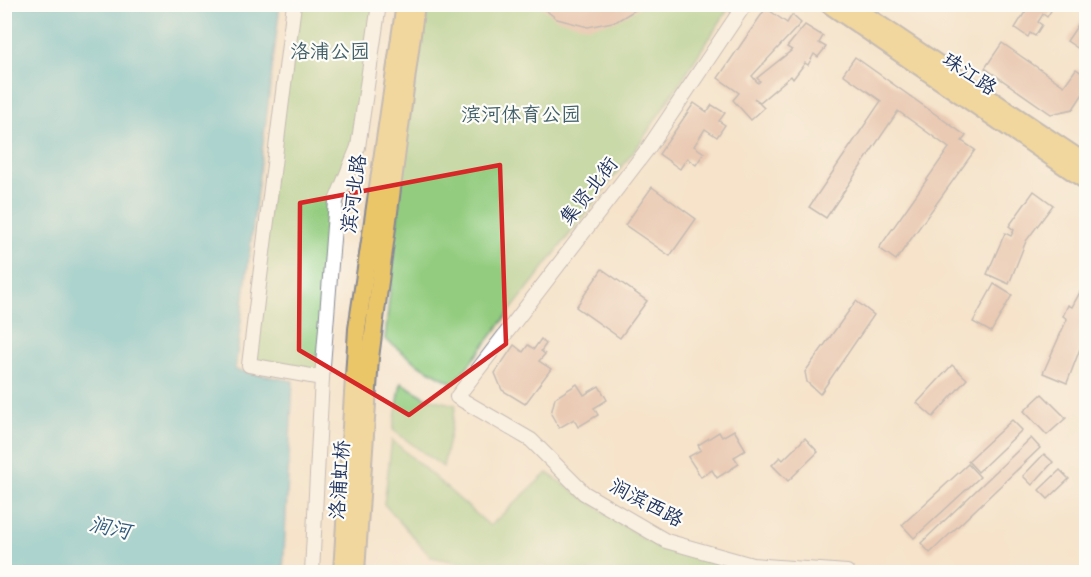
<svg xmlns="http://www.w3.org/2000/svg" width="1091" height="577" font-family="Kalam,'LXGW WenKai TC',sans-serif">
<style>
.green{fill:#93cc7f;stroke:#577e6e;stroke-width:1.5}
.water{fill:#56bfd2;stroke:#387798;stroke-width:1.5}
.building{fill:#dbaa97}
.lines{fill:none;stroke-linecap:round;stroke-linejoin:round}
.minor-casing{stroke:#888994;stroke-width:16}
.major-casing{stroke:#888994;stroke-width:20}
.minor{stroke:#fff;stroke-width:14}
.major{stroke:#ebc669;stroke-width:16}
.marked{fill:none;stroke:#d62828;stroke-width:4.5;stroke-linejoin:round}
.labels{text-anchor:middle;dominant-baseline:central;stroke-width:4.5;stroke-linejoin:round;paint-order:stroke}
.park-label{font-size:20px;fill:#3f5e68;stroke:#fdfcf7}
.street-label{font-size:20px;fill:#1b2f5e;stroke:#fdfcf7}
.water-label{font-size:21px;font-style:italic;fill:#2d5a81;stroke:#fdfcf7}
</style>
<rect width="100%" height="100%" fill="#fdfcf7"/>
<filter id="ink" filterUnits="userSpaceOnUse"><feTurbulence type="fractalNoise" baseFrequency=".0167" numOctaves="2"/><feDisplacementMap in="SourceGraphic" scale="12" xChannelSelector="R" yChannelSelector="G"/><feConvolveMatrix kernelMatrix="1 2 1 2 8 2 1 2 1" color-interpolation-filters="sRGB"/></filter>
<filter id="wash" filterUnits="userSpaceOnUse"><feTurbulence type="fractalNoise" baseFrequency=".008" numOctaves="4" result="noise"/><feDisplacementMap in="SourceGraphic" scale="24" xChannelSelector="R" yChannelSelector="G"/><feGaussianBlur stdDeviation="1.35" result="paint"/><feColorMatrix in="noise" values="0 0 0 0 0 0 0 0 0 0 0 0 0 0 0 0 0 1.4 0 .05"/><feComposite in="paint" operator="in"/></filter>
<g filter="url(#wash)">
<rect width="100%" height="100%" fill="#f5e3ca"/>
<g class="green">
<polygon points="294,5 379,5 358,147 336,201 322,378 249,365"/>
<polygon points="428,5 731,5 640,143 454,384 418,364 385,339 406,133"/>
<polygon points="401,383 427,398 456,405 443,467 393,430"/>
<polygon points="392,440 490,526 547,473 647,541 752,565 756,572 565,572 540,565 536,571 501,563 496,570 431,557 384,504"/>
</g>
<polygon class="water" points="4,5 280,5 235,370 293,381 283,572 5,572"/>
<g id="blocks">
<g class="building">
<polygon points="538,4 645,4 617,21 588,27 557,19"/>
<polygon points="1030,4 1054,6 1047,17 1043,14 1038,22 1042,25 1035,36 1030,33 1028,37 1015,28"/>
<polygon points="766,8 787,23 792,15 801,23 752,76 758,83 760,81 757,78 792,50 787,47 805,25 823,36 819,43 826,47 818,57 814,54 808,65 805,63 793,79 791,76 760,102 754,98 764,108 751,120 733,100 739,93 718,78"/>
<polygon points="1086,13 1086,44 1082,51 1067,41"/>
<polygon points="1002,43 1064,86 1076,69 1086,76 1086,89 1073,109 1051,114 985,68"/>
<polygon points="855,57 966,136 962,141 975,150 896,260 879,248 949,148 898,111 826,218 809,207 881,101 843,74"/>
<polygon points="694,103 707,112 712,105 725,113 719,121 725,125 717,137 705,129 694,146 704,153 696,165 687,158 680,169 659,154"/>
<polygon points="652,187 696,219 670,256 625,225"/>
<polygon points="1034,191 1053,205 1026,241 1009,284 987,274 1005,233 1011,236 1014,230 1009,226"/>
<polygon points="602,269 647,301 620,338 576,307"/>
<polygon points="1086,281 1086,333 1067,383 1043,373 1067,319 1063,316 1068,305 1072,307"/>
<polygon points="994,284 1012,295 991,332 973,322"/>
<polygon points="856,301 874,315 820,394 807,382 805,372"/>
<polygon points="541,339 546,344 541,351 545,354 539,361 551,369 525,404 502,390 495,373 514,345 523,352 528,345 534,349"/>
<polygon points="952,365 967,379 933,417 917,403"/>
<polygon points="577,384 584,395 599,386 607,400 594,408 598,415 578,427 574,419 559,428 551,414 555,398"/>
<polygon points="1042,394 1066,418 1047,435 1024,411"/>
<polygon points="1012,420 1022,430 978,472 968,461"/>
<polygon points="734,430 746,450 734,457 739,464 717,478 712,470 701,477 688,457 701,450 698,445 719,432 722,437"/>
<polygon points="805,438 818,452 788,481 772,465 780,457 783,460"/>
<polygon points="1031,438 1040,448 930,553 921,543"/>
<polygon points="1044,454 1053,462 1032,485 1023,476"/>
<polygon points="968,464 980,477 914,538 902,525"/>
<polygon points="1060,470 1069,479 1048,499 1039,490"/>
</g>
</g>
</g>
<g filter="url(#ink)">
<use href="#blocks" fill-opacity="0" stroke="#888994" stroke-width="1.5"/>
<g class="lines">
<g class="minor-casing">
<g id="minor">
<polyline points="294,4 249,365 322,378 336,201 358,147 379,4"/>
<polyline points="745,4 649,147 457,397 531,440 584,493 666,541 752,565 847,572"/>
<polyline points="312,572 322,378"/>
</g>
</g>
<g class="major-casing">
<g id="major">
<polyline points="828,4 1086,181"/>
<polyline points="849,4 1086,163"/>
<polyline points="342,572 357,329 405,4"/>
<polyline points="356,572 370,358 416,4"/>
</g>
</g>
<use href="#minor" class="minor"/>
<use href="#major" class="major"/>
</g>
</g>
<path d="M0 0H1091V577H0ZM500,165l6,179 -97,71 -110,-65 1,-147z" fill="#f5e3ca" fill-opacity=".55" fill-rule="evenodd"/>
<path class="marked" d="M500,165l6,179 -97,71 -110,-65 1,-147z"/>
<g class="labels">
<g class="park-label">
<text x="330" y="53">洛浦公园</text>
<text x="521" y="116">滨河体育公园</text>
</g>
<g class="street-label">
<text transform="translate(969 75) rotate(34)">珠江路</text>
<text transform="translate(590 192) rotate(-52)">集贤北街</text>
<text transform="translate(355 194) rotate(-82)">滨河北路</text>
<text transform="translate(341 480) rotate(-86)">洛浦虹桥</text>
<text transform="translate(646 504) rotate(28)">涧滨西路</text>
</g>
<g class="water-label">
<text transform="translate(110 529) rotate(12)">涧河</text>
</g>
</g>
<rect width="1091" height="577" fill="none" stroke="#fdfcf7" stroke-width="24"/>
</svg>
